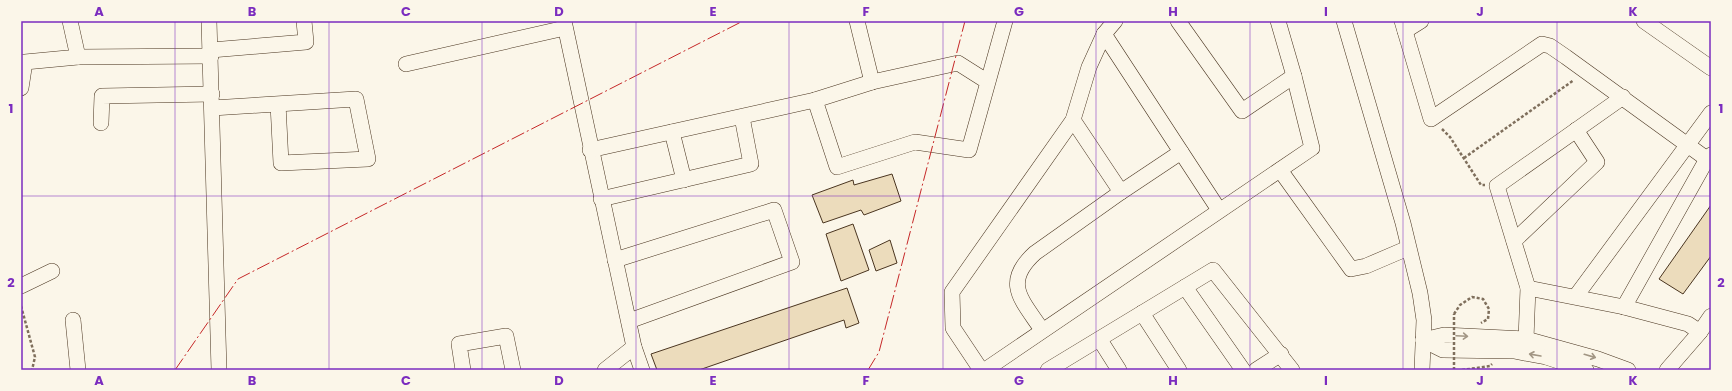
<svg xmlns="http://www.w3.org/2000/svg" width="1732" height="391" font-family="Poppins,sans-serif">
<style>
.building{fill:#ecdcbc;stroke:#4a3520}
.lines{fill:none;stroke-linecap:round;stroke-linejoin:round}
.minor-casing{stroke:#4a3520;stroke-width:16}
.path{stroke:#7f6f5c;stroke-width:2.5;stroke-dasharray:3 2;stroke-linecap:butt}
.minor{stroke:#fbf6e9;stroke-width:15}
.path-bridge{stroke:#7f6f5c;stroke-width:2.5;stroke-dasharray:3 2;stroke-linecap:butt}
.power{stroke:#c62828;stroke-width:1;stroke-dasharray:14 3 2 3;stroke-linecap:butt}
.oneway{stroke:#a29684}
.grid{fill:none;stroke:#7b2cbf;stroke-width:1;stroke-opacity:0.55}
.neatline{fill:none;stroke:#7b2cbf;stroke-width:1.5}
.grid-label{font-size:13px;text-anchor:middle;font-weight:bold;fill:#7b2cbf}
</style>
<rect width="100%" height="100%" fill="#fbf6e9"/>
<g class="building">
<polygon points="892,174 901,201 864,215 861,210 823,223 812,195 853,180 854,185"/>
<polygon points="1711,205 1711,256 1683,294 1659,279"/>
<polygon points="853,224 869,270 841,281 826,234"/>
<polygon points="890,240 897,263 876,271 869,250"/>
<polygon points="847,288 859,323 846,328 844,320 699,370 657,370 651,354"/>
</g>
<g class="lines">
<g class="minor-casing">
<g id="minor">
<polyline points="209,21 219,370"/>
<polyline points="564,21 634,347 642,370"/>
<polyline points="857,21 872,82"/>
<polyline points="1178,21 1242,111 1294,76"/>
<polyline points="1344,21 1403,223 1420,293 1424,320 1422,370"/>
<polyline points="1402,21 1431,119 1542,44 1550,46 1566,57 1711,162"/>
<polyline points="1644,21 1711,68"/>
<polyline points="1405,31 1421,21"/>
<polyline points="1104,34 1219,210"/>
<polyline points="211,50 306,42 304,21"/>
<polyline points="78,57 211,56"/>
<polyline points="406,64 565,28"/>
<polyline points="988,82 958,63 872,82 815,100 837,167 915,142 969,150 1005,21"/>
<polyline points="21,88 25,62 78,57 70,21"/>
<polyline points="212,108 356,99 368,159 281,163 278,104"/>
<polyline points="101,123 102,96 212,94"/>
<polyline points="672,132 684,180"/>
<polyline points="590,150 815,100"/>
<polyline points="1280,170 1351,269 1366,266 1408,248"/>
<polyline points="1121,192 1181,152"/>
<polyline points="601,199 751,164 742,117"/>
<polyline points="1514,241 1597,162 1576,130"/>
<polyline points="615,260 774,210 792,262 629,321"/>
<polyline points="21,286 52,271"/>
<polyline points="1185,287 1243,370"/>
<polyline points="1528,288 1624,307 1688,324 1700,332"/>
<polyline points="1576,296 1711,113"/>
<polyline points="1624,307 1707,159 1711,155"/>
<polyline points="1142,313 1179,370"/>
<polyline points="73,320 78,370"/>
<path d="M1042,330c-20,-30 -40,-47 -7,-77l86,-61 -48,-72"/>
<polyline points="1526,339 1528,288 1497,186 1623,97"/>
<polyline points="1100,340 1119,370"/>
<polyline points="1423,340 1444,335 1526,339 1598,359 1628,370"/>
<polyline points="1423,340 1443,350 1514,351 1546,357 1586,370"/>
<polyline points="463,370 459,344 506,336 513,370"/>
<polyline points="605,370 634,347"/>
<polyline points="981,370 953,328 952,292 1073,120 1089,67 1104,34 1115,21"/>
<polyline points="985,370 1312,148 1294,76 1278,21"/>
<polyline points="1048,370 1213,270 1292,370"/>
<polyline points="1256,370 1281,354"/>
<polyline points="1667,370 1700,332 1711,316"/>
</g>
</g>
<g class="path">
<polyline points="1442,129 1450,137 1481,185 1485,185"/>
<polyline points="1464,158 1574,80"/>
<polyline points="21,306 35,357 32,370"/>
<polyline points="1454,314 1460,305 1472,297 1483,299 1489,309 1488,319 1481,323"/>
<polyline points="1462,370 1490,366 1492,364"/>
</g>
<use href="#minor" class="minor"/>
<polyline class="path-bridge" points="1454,370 1454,314"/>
<g class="power">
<polyline points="175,370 238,279 743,21"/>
<polyline points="868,370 879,352 965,21"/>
</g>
</g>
<defs><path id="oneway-shaft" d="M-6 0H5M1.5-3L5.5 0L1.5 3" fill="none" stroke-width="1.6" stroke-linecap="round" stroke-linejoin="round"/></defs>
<g class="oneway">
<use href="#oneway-shaft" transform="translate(1462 336) rotate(3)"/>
<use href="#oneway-shaft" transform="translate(1535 355) rotate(-170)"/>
<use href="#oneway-shaft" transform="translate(1590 356) rotate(16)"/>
</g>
<path class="grid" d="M175,21v349M329,21v349M482,21v349M636,21v349M789,21v349M943,21v349M1096,21v349M1250,21v349M1403,21v349M1557,21v349M21,196h1690"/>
<rect width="1732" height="391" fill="none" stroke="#fbf6e9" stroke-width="44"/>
<rect x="22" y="22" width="1688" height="347" class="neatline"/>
<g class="grid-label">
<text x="99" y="16">A</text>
<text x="252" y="16">B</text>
<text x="406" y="16">C</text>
<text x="559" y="16">D</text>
<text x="713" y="16">E</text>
<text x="866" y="16">F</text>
<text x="1019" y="16">G</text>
<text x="1173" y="16">H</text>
<text x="1326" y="16">I</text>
<text x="1480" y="16">J</text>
<text x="1633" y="16">K</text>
<text x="11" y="113">1</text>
<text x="1721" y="113">1</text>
<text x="11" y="287">2</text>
<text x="1721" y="287">2</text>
<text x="99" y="385">A</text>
<text x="252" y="385">B</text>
<text x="406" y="385">C</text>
<text x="559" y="385">D</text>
<text x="713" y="385">E</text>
<text x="866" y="385">F</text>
<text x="1019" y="385">G</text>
<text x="1173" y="385">H</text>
<text x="1326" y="385">I</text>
<text x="1480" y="385">J</text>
<text x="1633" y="385">K</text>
</g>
</svg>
